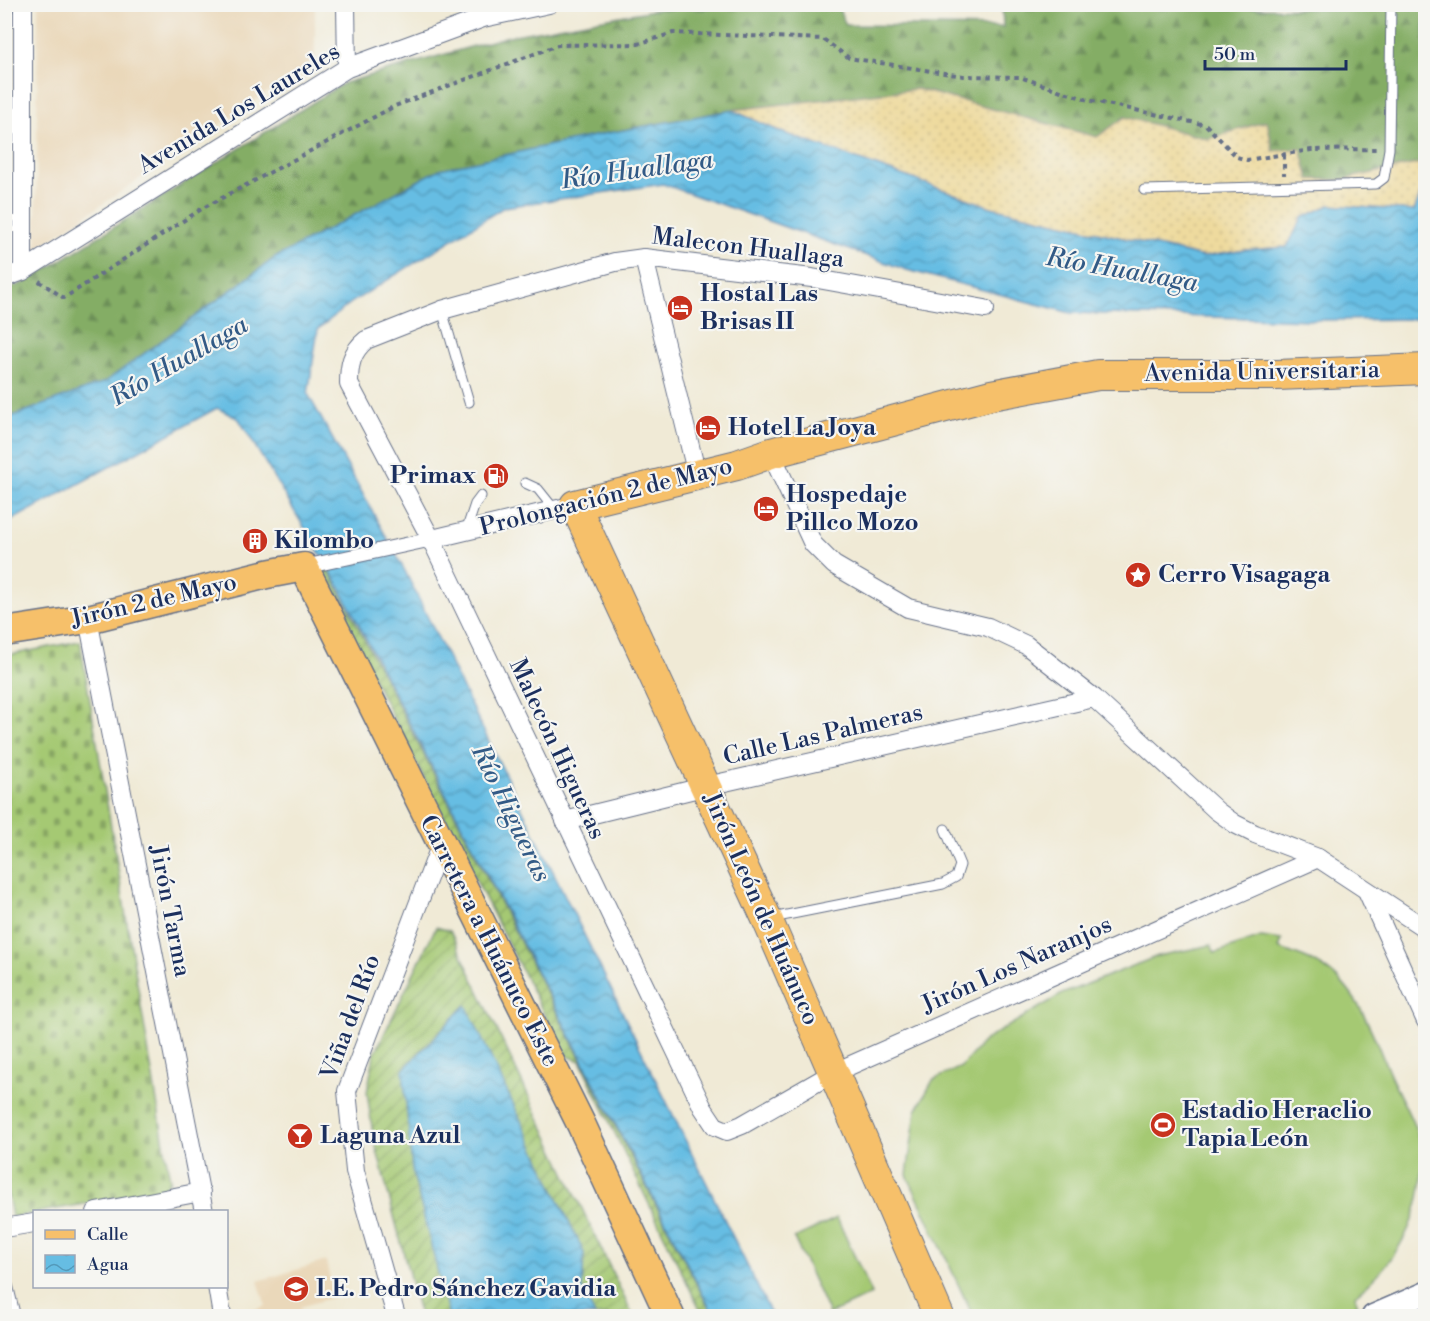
<svg xmlns="http://www.w3.org/2000/svg" width="1430" height="1321" font-family="'Libre Bodoni',serif">
<style>
.built{fill:#ead8ba}
.forest{fill:url(#forest-firs);stroke:#506e62;stroke-width:1.5}
.sand{fill:url(#sand-dots);stroke:#84847e;stroke-width:1.5}
.cemetery{fill:url(#cemetery-stones);stroke:#607c68;stroke-width:1.5}
.garden{fill:url(#garden-furrows);stroke:#607c68;stroke-width:1.5}
.pitch{fill:#a5c973;stroke:#607c68;stroke-width:1.5}
.water{fill:url(#water-waves);stroke:#4076a0;stroke-width:1.5}
.lines{fill:none;stroke-linecap:round;stroke-linejoin:round}
.service-casing{stroke:#667088;stroke-width:11}
.pedestrian-casing{stroke:#667088;stroke-width:16}
.minor-casing{stroke:#667088;stroke-width:20}
.tertiary-casing{stroke:#667088;stroke-width:25}
.primary-casing{stroke:#667088;stroke-width:31}
.trunk-casing{stroke:#667088;stroke-width:32}
.path{stroke:#667088;stroke-width:4;stroke-dasharray:4.5 4.5;stroke-linecap:butt}
.service{stroke:#fff;stroke-width:9}
.pedestrian{stroke:#fff;stroke-width:14}
.minor{stroke:#fff;stroke-width:18}
.tertiary{stroke:#fff;stroke-width:22}
.primary{stroke:#f6c06b;stroke-width:28}
.trunk{stroke:#f6c06b;stroke-width:30}
.labels{text-anchor:middle;dominant-baseline:central;stroke-width:4.5;stroke-linejoin:round;paint-order:stroke}
.street-label{font-size:24px;fill:#1b2f5e;stroke:#f6f6f2}
.poi-label{font-size:24px;font-weight:bold;fill:#1b2f5e;stroke:#f6f6f2;text-anchor:start}
.water-label{font-size:26px;font-style:italic;fill:#325a86;stroke:#f6f6f2}
</style>
<defs>
<pattern id="forest-firs" width="22" height="20" patternUnits="userSpaceOnUse" patternTransform="scale(1.5)"><rect width="22" height="20" fill="#84ad65"/><path d="M5 1l3.5 6h-7zM16 11l3.5 6h-7z" fill="#6b8d56"/></pattern>
<pattern id="sand-dots" width="8" height="8" patternUnits="userSpaceOnUse" patternTransform="scale(1.5)"><rect width="8" height="8" fill="#eeda9e"/><path d="M2 2h.1M6 6h.1" fill="none" stroke="#ccbb8a" stroke-width="1.8" stroke-linecap="round"/></pattern>
<pattern id="cemetery-stones" width="16" height="16" patternUnits="userSpaceOnUse" patternTransform="scale(1.5)"><rect width="16" height="16" fill="#a5c973"/><path d="M2 7V4a2 2 0 0 1 4 0v3zM10 15v-3a2 2 0 0 1 4 0v3z" fill="#86a462"/></pattern>
<pattern id="garden-furrows" width="10" height="10" patternUnits="userSpaceOnUse" patternTransform="scale(1.5)"><rect width="10" height="10" fill="#a5c973"/><path d="M-1 1l2-2M0 10L10 0M9 11l2-2" fill="none" stroke="#86a462"/></pattern>
<pattern id="water-waves" width="16" height="10" patternUnits="userSpaceOnUse" patternTransform="scale(1.5)"><rect width="16" height="10" fill="#66bde3"/><path d="M0 5q4-4 8 0t8 0" fill="none" stroke="#539abb"/></pattern>
</defs>
<rect width="100%" height="100%" fill="#f6f6f2"/>
<filter id="ink" filterUnits="userSpaceOnUse"><feTurbulence type="fractalNoise" baseFrequency=".0167" numOctaves="2"/><feDisplacementMap in="SourceGraphic" scale="12" xChannelSelector="R" yChannelSelector="G"/><feConvolveMatrix kernelMatrix="1 2 1 2 8 2 1 2 1" color-interpolation-filters="sRGB"/></filter>
<filter id="wash" filterUnits="userSpaceOnUse"><feTurbulence type="fractalNoise" baseFrequency=".008" numOctaves="4" result="noise"/><feDisplacementMap in="SourceGraphic" scale="24" xChannelSelector="R" yChannelSelector="G"/><feGaussianBlur stdDeviation="1.35" result="paint"/><feColorMatrix in="noise" values="0 0 0 0 0 0 0 0 0 0 0 0 0 0 0 0 0 1.4 0 .05"/><feComposite in="paint" operator="in"/></filter>
<g filter="url(#wash)">
<rect width="100%" height="100%" fill="#f0ead6"/>
<g class="built">
<polygon points="38,5 315,5 315,60 36,249"/>
<polygon points="326,1261 334,1297 300,1307 303,1316 234,1316 266,1306 258,1281"/>
</g>
<polygon class="forest" points="837,5 846,25 1003,27 1002,6 1374,9 1390,5 1425,5 1425,162 1340,180 1308,179 1273,152 1267,121 1208,139 1125,117 1097,137 917,89 732,110 608,133 440,169 275,258 105,382 5,419 5,290 26,282 344,83 509,36 659,9"/>
<polygon class="sand" points="917,89 1097,137 1125,117 1208,139 1267,121 1273,151 1301,148 1309,179 1340,180 1425,162 1425,184 1414,211 1329,205 1302,218 1287,247 1245,250 1203,257 991,207 781,132 732,110"/>
<polygon class="cemetery" points="80,641 170,1180 163,1190 12,1217 4,1174 4,656"/>
<g class="garden">
<polygon points="325,563 713,1316 703,1316 580,1061 565,1055 319,572"/>
<polygon points="436,927 450,931 456,943 633,1316 595,1316 582,1289 584,1253 412,1169 449,1316 420,1316 373,1135 367,1092 374,1055"/>
</g>
<g class="pitch">
<path d="M1261,937l21,3 -3,8c13,6 30,10 42,18 39,23 53,72 70,111 9,20 24,46 30,67 9,59 -20,116 -66,151l5,19 -6,2h-381l-66,-141 9,-64 17,-31 28,-13 24,-27 77,-46 96,-38 53,-11 4,8z"/>
<polygon points="837,1218 872,1294 829,1314 794,1238"/>
</g>
<g class="water">
<polygon points="732,110 781,132 991,207 1203,257 1245,250 1287,247 1302,218 1330,205 1414,211 1425,184 1425,319 1314,320 1071,313 907,270 663,184 504,207 352,302 318,329 308,394 405,571 772,1316 714,1316 337,582 239,419 217,408 5,524 5,419 105,382 275,258 440,169 608,133"/>
<polygon points="466,1005 584,1253 582,1289 595,1316 449,1316 412,1169 403,1070"/>
</g>
</g>
<g filter="url(#ink)">
<g class="lines">
<g class="service-casing">
<g id="service">
<polyline points="1144,190 1376,184 1384,178 1389,149 1391,4"/>
<polyline points="442,310 469,402"/>
<polyline points="525,483 538,489 554,509"/>
<polyline points="466,531 475,504 481,496"/>
<polyline points="772,918 943,884 956,877 960,865 945,829"/>
</g>
</g>
<g class="pedestrian-casing">
<polyline id="pedestrian" points="304,567 428,540"/>
</g>
<g class="minor-casing">
<g id="minor">
<polyline points="23,4 23,271"/>
<polyline points="346,4 347,68"/>
<polyline points="644,258 697,475"/>
<polyline points="4,278 23,271 347,68 483,18 549,4"/>
<path d="M985,309l-173,-31 -168,-20 -29,4 -173,48 -76,30c-15,12 -17,26 -17,44l82,155 272,569 12,18 12,5 15,-6 91,-52 485,-215"/>
<polyline points="771,453 813,544 834,565 908,608 988,627 1026,645 1094,698 1217,811 1235,824 1255,834 1318,858 1426,929"/>
<polyline points="428,540 575,505"/>
<polyline points="88,619 204,1212"/>
<polyline points="565,821 707,786 1094,698"/>
<polyline points="1368,893 1426,1021"/>
<polyline points="96,1212 201,1192"/>
<polyline points="4,1228 34,1223"/>
<polyline points="217,1286 222,1316"/>
<polyline points="4,1287 11,1316"/>
<polyline points="396,1316 355,1171 347,1091 441,844"/>
</g>
</g>
<g class="tertiary-casing">
<polyline id="tertiary" points="1373,1316 1426,1293"/>
</g>
<g class="primary-casing">
<polyline id="primary" points="4,632 88,619 267,574 304,567 581,1124 670,1316"/>
</g>
<g class="trunk-casing">
<polyline id="trunk" points="939,1316 767,919 575,505 737,465 771,453 991,395 1098,375 1277,375 1426,369"/>
</g>
<g class="path">
<polyline points="1284,155 1284,175"/>
<polyline points="39,281 64,298 203,208 395,106 558,45 638,44 673,33 823,39 849,58 963,76 1020,77 1088,100 1206,125 1237,157 1247,160 1311,150 1376,149"/>
</g>
<use href="#service" class="service"/>
<use href="#pedestrian" class="pedestrian"/>
<use href="#minor" class="minor"/>
<use href="#tertiary" class="tertiary"/>
<use href="#primary" class="primary"/>
<use href="#trunk" class="trunk"/>
</g>
</g>
<defs>
<g id="hotel-disc" transform="scale(1.35)"><circle r="9.5" fill="#c8321e" stroke="#f6f6f2"/><path d="M-6-4.5h1.5V1H6V5H4.5V3h-9V5H-6ZM-4 0a1.8 1.8 0 1 1 3.6 0ZM.5 0V-2.5h3Q6-2.5 6 0Z" fill="#fff"/></g>
<g id="fuel-disc" transform="scale(1.35)"><circle r="9.5" fill="#c8321e" stroke="#f6f6f2"/><path d="M-5.5-6h7V0h2V4h1.3V-2.5L3-4.5l.8-.8L6-3V5H2.5V1h-1V6h-7ZM-4.2-4.7v3.2H.2V-4.7Z" fill="#fff"/></g>
<g id="building-disc" transform="scale(1.35)"><circle r="9.5" fill="#c8321e" stroke="#f6f6f2"/><path d="M-4-6H4V6H1V3H-1V6H-4ZM-2.5-4.3h1.7v1.8h-1.7ZM.8-4.3h1.7v1.8H.8ZM-2.5-1h1.7V.8h-1.7ZM.8-1h1.7V.8H.8Z" fill="#fff"/></g>
<g id="sight-disc" transform="scale(1.35)"><circle r="9.5" fill="#c8321e" stroke="#f6f6f2"/><path d="M0-6L1.8-2.2L6-1.7L2.9 1.2L3.7 5.4L0 3.3L-3.7 5.4L-2.9 1.2L-6-1.7L-1.8-2.2Z" fill="#fff"/></g>
<g id="stadium-disc" transform="scale(1.35)"><circle r="9.5" fill="#c8321e" stroke="#f6f6f2"/><path d="M0-5a6.5 5 0 1 0 0 10a6.5 5 0 1 0 0-10ZM-3.5-1.8h7v3.6h-7Z" fill="#fff"/></g>
<g id="bar-disc" transform="scale(1.35)"><circle r="9.5" fill="#c8321e" stroke="#f6f6f2"/><path d="M-6-5H6L.8 .8V4.5H3.5V6h-7V4.5H-.8V.8Z" fill="#fff"/></g>
<g id="school-disc" transform="scale(1.35)"><circle r="9.5" fill="#c8321e" stroke="#f6f6f2"/><path d="M0-5L7-2L0 1L-7-2ZM-4 1L0 2.5L4 1V4Q0 6-4 4Z" fill="#fff"/></g>
</defs>
<g fill-rule="evenodd">
<use href="#hotel-disc" x="680" y="308"/>
<use href="#hotel-disc" x="708" y="428"/>
<use href="#fuel-disc" x="496" y="476"/>
<use href="#hotel-disc" x="766" y="509"/>
<use href="#building-disc" x="255" y="541"/>
<use href="#sight-disc" x="1138" y="575"/>
<use href="#stadium-disc" x="1163" y="1125"/>
<use href="#bar-disc" x="300" y="1136"/>
<use href="#school-disc" x="296" y="1289"/>
</g>
<g class="labels">
<g class="street-label">
<text transform="translate(239 109) rotate(-31)">Avenida Los Laureles</text>
<text transform="translate(748 248) rotate(7)">Malecon Huallaga</text>
<text transform="translate(1262 372) rotate(-1)">Avenida Universitaria</text>
<text transform="translate(606 497) rotate(-14)">Prolongación 2 de Mayo</text>
<text transform="translate(154 601) rotate(-13)">Jirón 2 de Mayo</text>
<text transform="translate(823 735) rotate(-13)">Calle Las Palmeras</text>
<text transform="translate(557 749) rotate(65)">Malecón Higueras</text>
<text transform="translate(761 909) rotate(66)">Jirón León de Huánuco</text>
<text transform="translate(170 911) rotate(79)">Jirón Tarma</text>
<text transform="translate(489 941) rotate(63)">Carretera a Huánuco Este</text>
<text transform="translate(1017 965) rotate(-24)">Jirón Los Naranjos</text>
<text transform="translate(351 1017) rotate(-70)">Viña del Río</text>
</g>
<g class="poi-label">
<text x="700" y="294">Hostal Las<tspan x="700" dy="28">Brisas II</tspan></text>
<text x="728" y="428">Hotel La Joya</text>
<text x="476" y="476" text-anchor="end">Primax</text>
<text x="786" y="495">Hospedaje<tspan x="786" dy="28">Pillco Mozo</tspan></text>
<text x="274" y="541">Kilombo</text>
<text x="1158" y="575">Cerro Visagaga</text>
<text x="1182" y="1111">Estadio Heraclio<tspan x="1182" dy="28">Tapia León</tspan></text>
<text x="320" y="1136">Laguna Azul</text>
<text x="316" y="1289">I.E. Pedro Sánchez Gavidia</text>
</g>
<g class="water-label">
<text transform="translate(637 170) rotate(-8)">Río Huallaga</text>
<text transform="translate(1122 270) rotate(10)">Río Huallaga</text>
<text transform="translate(179 361) rotate(-30)">Río Huallaga</text>
<text transform="translate(511 813) rotate(64)">Río Higueras</text>
</g>
</g>
<rect width="1430" height="1321" fill="none" stroke="#f6f6f2" stroke-width="24"/>
<rect x="33" y="1210" width="195" height="78" fill="#f6f6f2" stroke="#9ea6b7" stroke-width="1.5"/>
<rect x="45" y="1230" width="30" height="9" fill="#f6c06b" stroke="#9ea6b7" stroke-width="1.5"/>
<text x="87" y="1240" font-size="18" fill="#1b2f5e">Calle</text>
<rect x="45" y="1255" width="30" height="18" fill="url(#water-waves)" stroke="#9ea6b7" stroke-width="1.5"/>
<text x="87" y="1270" font-size="18" fill="#1b2f5e">Agua</text>
<path d="M1205 60v9h141v-9" fill="none" stroke="#1b2f5e" stroke-width="3"/>
<text x="1214" y="60" font-size="18" fill="#1b2f5e" stroke="#f6f6f2" stroke-width="4.5" paint-order="stroke">50 m</text>
</svg>
